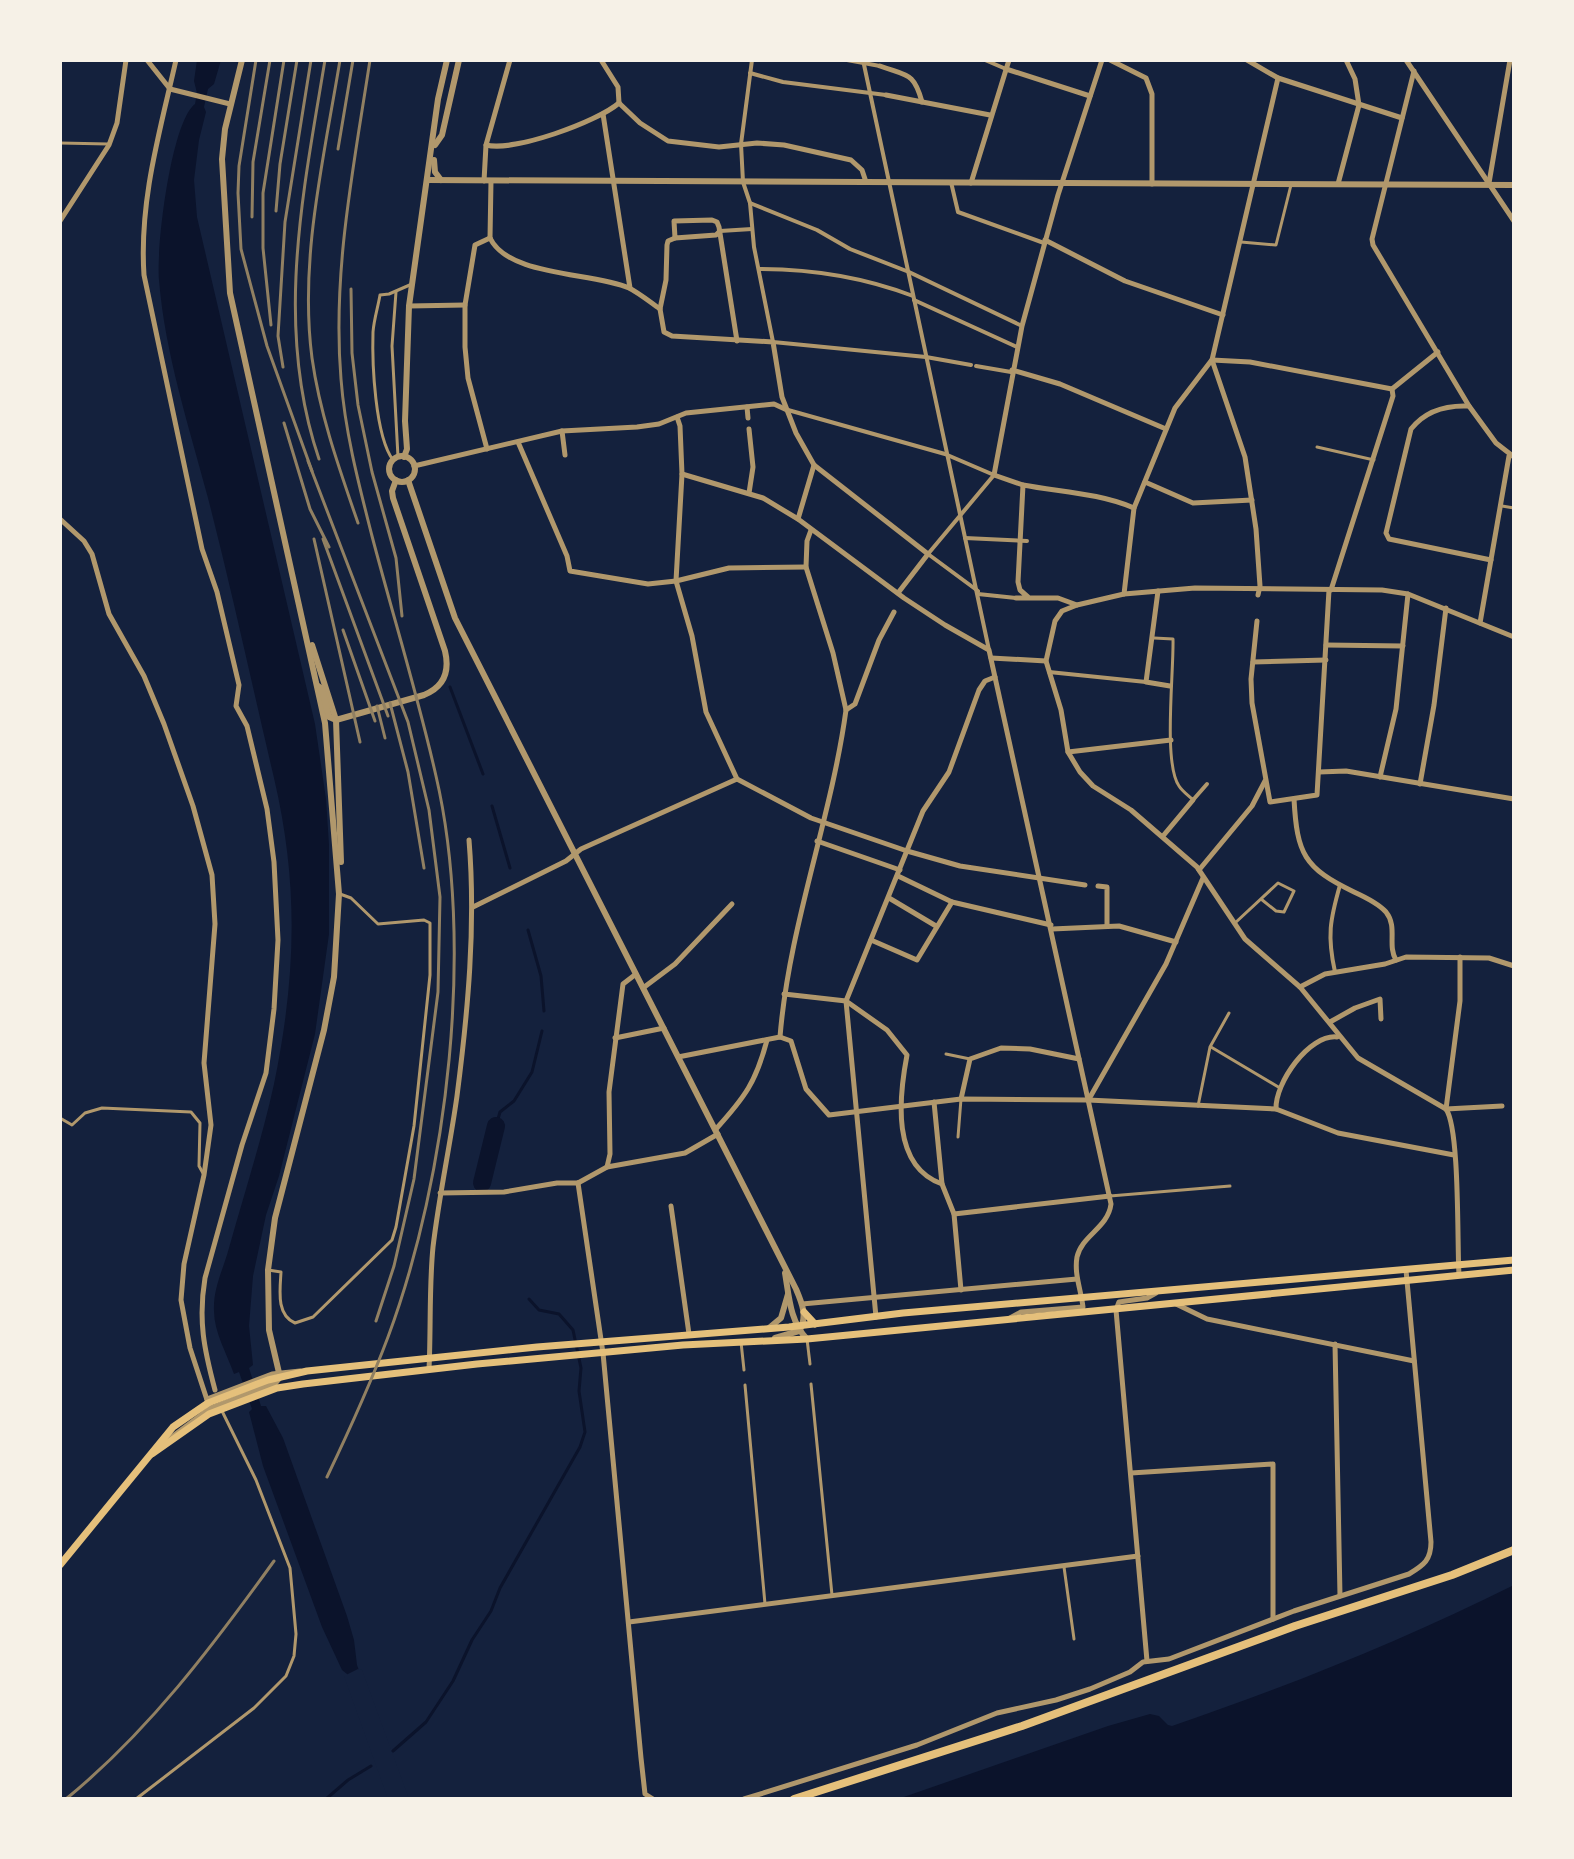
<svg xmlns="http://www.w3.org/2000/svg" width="1574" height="1859" font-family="'DM Sans',sans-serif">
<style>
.water{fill:#0b132b}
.pier{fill:#14213d}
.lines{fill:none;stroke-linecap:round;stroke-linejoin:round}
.stream{stroke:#0b132b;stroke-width:3}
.river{stroke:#0b132b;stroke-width:18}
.service{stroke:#b1986c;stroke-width:3}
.pedestrian{stroke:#b1986c;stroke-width:4}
.minor{stroke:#b1986c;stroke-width:5}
.tertiary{stroke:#b1986c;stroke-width:6}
.secondary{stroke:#e5c07b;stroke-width:7}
.primary{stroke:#e5c07b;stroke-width:8}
.rail{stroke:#918062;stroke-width:3}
</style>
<rect width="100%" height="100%" fill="#14213d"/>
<g class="water">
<path d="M197,60h24l-7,24 -6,5 -4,18 2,5 -7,28 -5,40 3,37 118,507 11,75 3,46v89l-14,100 -36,142 -13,39 -13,61 -4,50 4,39 -4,3 12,38h5l17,32 64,178 7,24 3,25 48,134 -58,-125 -5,-4 -20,-43 -59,-161 -14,-54 3,-3 -13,-37 -5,2c-7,-20 -20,-42 -20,-63 -1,-23 9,-41 15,-63 15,-54 33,-109 45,-164 22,-107 25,-199 0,-306 -22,-93 -42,-187 -66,-280 -19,-72 -43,-144 -49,-218 -3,-32 12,-158 36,-176l2,-11 -3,-12z"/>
<path d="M1514,1585v214h-616l210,-73 42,-12 9,2 9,9 4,1c117,-40 232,-86 342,-141z"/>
</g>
<polygon class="pier" points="358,1669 362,1670 409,1799 388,1799 344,1676"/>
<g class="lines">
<g class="stream">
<polyline points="450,687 483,774"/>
<polyline points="492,806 510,868"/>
<polyline points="528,930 541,976 544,1011"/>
<polyline points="496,1126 500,1112 514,1101 532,1072 542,1031"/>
<polyline points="393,1751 426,1722 453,1681 472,1640 491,1611 500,1588 580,1447 585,1432 579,1391 581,1368 573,1330 559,1314 539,1310 529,1299"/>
<polyline points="326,1799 348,1780 371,1766"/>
</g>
<polyline class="river" points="482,1183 496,1126"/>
<g class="service">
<polyline points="60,143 108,144"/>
<polyline points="1241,242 1276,245 1291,185"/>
<polyline points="396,292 392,346 398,457"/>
<polyline points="1317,447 1374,460"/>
<path d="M393,460c-18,-24 -21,-97 -20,-128 1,-13 5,-25 7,-37l9,-1 23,-10"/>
<polyline points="1502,506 1514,508"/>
<path d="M1154,638l19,1c1,32 -10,124 6,147 3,5 10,10 14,14"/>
<polyline points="1235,923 1278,883 1294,891 1284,912 1276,911 1261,899"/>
<polyline points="1211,1047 1280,1088"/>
<polyline points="946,1054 970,1059"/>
<polyline points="1198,1106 1210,1047 1229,1013"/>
<polyline points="60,1118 72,1125 85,1113 102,1108 191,1112 200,1123 199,1166 204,1175"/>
<polyline points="958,1137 961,1099"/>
<polyline points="1110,1196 1230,1186"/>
<path d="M268,1270l13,2c-1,18 -5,43 14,51l18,-6 79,-77 4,-13 18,-101 16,-151v-52l-6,-3 -46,4 -27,-26 -11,-4"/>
<polyline points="807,1339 810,1364"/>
<polyline points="741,1342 744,1370"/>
<polyline points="811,1384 832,1595"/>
<polyline points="745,1385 765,1604"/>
<polyline points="1064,1567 1074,1639"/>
<polyline points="136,1799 254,1708 286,1676 294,1656 296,1634 290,1568 256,1480 222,1411"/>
</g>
<g class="pedestrian">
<polyline points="752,60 741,144 743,182 750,203 754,247 773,342 926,357 971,365"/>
<polyline points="847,60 880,66"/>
<polyline points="863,60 989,650"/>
<polyline points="985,60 1006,69"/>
<polyline points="750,73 783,82 886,95"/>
<polyline points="951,182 958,212 1044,243"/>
<polyline points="750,203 817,230 850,249 909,272 1022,326"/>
<polyline points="720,231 752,229"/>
<path d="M759,269c54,0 104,8 154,27"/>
<polyline points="914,300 1017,347"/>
<polyline points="976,366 1011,372"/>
<polyline points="788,410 945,454 994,475 928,554 978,591"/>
<polyline points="965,538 1027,541"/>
<polyline points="978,594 1016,598"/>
<polyline points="1049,672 1146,682"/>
<polyline points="1193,800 1207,784"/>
<path d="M1335,972c-8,-36 -5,-52 5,-87"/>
</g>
<g class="minor">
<polyline points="147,60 170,89 230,104"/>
<path d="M176,60c-16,71 -37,141 -32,215l58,274 15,43 22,93 -3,21 11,20 20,83 7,53 4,78 -4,69 -8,64 -24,72 -37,133c-7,42 -1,71 10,112"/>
<polyline points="601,60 618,87 619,103"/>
<polyline points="1110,60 1146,78 1152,94 1152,184"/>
<polyline points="1247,60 1278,78 1402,118"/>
<polyline points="1406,60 1514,221"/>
<path d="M880,66c27,10 34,6 42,36"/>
<polyline points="1006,69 1090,96"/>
<polyline points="1414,71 1372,239 1373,245 1469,406 1496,443 1514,457"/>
<polyline points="886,95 990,115"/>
<polyline points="619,103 640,123 668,141 719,147 757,143 784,145 851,160 862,170 866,182"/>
<polyline points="603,114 630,288"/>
<path d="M486,145c28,7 111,-23 133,-42"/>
<polyline points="484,181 486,145 510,60"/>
<polyline points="971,183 1009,60"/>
<polyline points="1489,183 1510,60"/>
<polyline points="1338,184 1359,105 1355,79 1346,60"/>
<polyline points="60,221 109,145 117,123 126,60"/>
<polyline points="720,231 716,235 675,238 674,221 712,220 717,222 719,227 737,341"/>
<path d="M490,238c19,39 102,34 139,50 10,5 21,14 31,21"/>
<polyline points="490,238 491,181"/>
<polyline points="675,238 668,241 667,245 666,280 660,309 664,332 672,336 773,342 782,397 796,433 814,465 928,554 898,593"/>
<polyline points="1045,240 1125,281 1223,315"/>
<polyline points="409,306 465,305"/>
<polyline points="1212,360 1250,362 1392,389"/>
<polyline points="1012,370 1060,384 1166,429"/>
<polyline points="1392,389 1438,352"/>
<path d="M1469,406c-22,-1 -44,5 -58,23l-25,104 3,6 102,21"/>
<polyline points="747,407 748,418"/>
<polyline points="677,417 680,426 682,474 676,581 692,636 706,712 737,779 811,818 907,851 960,866 1085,885"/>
<polyline points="562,431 565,455"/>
<polyline points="518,442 567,556 570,571 648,584 676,581 729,568 806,567"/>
<polyline points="487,449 468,378 465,347 465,305 475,245 490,238"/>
<polyline points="414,466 562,431 637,427 659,424 686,413 774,404 787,410"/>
<path d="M682,474l81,24 35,21 106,79 41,27 44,25 122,554c-3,24 -29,31 -34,53 -3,17 4,33 6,50l-62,5 -11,6"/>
<polyline points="1145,482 1193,503 1252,500"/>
<polyline points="1023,485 994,475 1022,326 1058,195 1102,60"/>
<polyline points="749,493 753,467 749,429"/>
<polyline points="1134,508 1175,408 1211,361"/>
<polyline points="60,519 84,541 92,554 109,614 144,676 164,724 193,806 212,875 215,924 204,1063 211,1125 204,1175 184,1264 181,1300 190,1348 209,1406"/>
<polyline points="798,519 814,465"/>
<polyline points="811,530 807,541 806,567 833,653 846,710"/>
<polyline points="1331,590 1393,396 1392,389"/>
<polyline points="1158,591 1146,682 1170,686"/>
<polyline points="1124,594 1195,588 1382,590 1408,594 1514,637"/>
<polyline points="1258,595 1260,586 1256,529 1245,457 1212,360 1278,78"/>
<path d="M1016,598h42l19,7 47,-11 10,-86c-35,-15 -74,-16 -111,-23l-5,97 2,8 8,7"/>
<polyline points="1077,605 1062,611 1055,621 1046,661 1061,710 1068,752 1080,772 1093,786 1131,810 1197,867 1245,939 1300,987 1358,1058 1446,1109"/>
<polyline points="1257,621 1251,679 1252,703 1270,802 1317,795 1329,590"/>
<polyline points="1480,623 1509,456"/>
<polyline points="1326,645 1403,646"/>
<polyline points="991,658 1046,661"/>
<polyline points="1253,662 1326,660"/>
<polyline points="1068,752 1171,740"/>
<polyline points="1319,772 1346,771 1514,799"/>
<polyline points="1380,777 1396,709 1408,594"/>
<polyline points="1420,784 1434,705 1446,608"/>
<path d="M1294,799c3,55 10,69 60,93 11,5 24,11 32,20 12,15 1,33 10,48"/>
<polyline points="1163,836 1193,800"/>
<polyline points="817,841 900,870"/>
<polyline points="1199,870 1252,806 1265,781"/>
<polyline points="898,876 952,902 1051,925"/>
<polyline points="1098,886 1107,887 1107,926"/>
<polyline points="889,898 936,926"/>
<polyline points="473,907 566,861 581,849 737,779"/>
<polyline points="1052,929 1119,926 1176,942"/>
<polyline points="871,940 917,960 952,902"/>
<polyline points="1300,987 1325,974 1385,964 1406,957 1489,958 1514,966"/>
<polyline points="643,988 675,964 732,904"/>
<path d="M784,994l62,7 41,29 20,25c-8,42 -16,111 35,129"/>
<polyline points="1330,1022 1355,1008 1380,999 1381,1019"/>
<path d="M780,1037c9,-112 51,-217 66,-327l9,-6 24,-64 15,-28"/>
<polyline points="615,1038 664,1028"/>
<polyline points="678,1057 780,1037 791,1041 806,1089 829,1115 961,1099 1088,1100 1276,1109 1338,1133 1454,1155"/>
<polyline points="961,1099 970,1059 1001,1048 1030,1049 1079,1059"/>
<polyline points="1089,1099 1166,964 1203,878"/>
<polyline points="934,1102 942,1184 954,1214 961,1290"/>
<path d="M1276,1109c-1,-26 33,-75 61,-72"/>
<path d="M1446,1109c14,20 11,135 13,166"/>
<polyline points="1446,1109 1460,1001 1460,957"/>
<polyline points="1446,1109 1502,1106"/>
<path d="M716,1129c29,-32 40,-47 51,-89"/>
<polyline points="607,1167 610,1154 609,1092 623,984 636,974"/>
<polyline points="578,1183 603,1353 641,1758 645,1794 653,1799"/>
<polyline points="578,1183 607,1167 685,1153 718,1134"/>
<polyline points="440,1193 504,1192 557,1183 578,1183"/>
<polyline points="671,1206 689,1334"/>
<polyline points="954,1214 1110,1196"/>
<polyline points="802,1304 1077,1279"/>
<polyline points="1176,1304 1207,1319 1414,1361"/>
<polyline points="876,1317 846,1001 923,811 949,772 979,690 985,681 995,677"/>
<polyline points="1335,1344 1340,1596"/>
<path d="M429,1369c2,-41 0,-81 4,-122 6,-51 17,-101 24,-151 11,-85 19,-171 12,-256"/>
<polyline points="207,1399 272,1374 300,1371"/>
<polyline points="1131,1473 1273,1464 1273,1619"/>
<polyline points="629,1622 1138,1556"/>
<polyline points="1147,1661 1116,1310 1119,1302 1147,1298 1156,1293"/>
<path d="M744,1799l173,-54 80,-32 59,-13 34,-11 40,-17 13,-10 26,-3 125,-48 115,-37c15,-9 22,-14 22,-32l-25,-272"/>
</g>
<g class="tertiary">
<polyline points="242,60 225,129 222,159 230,293 325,723 339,894 334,977 324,1030 275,1218 268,1270 269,1330 280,1377"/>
<polyline points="435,145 442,135 459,60"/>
<polyline points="434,160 435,172 441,180"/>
<polyline points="428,180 1514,185"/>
<circle cx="402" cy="469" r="13"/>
<polyline points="404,457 407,449 405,421 409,306 438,99 447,60"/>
<path d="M408,480l47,138 341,671c6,14 12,28 3,42l-24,7"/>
<polyline points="312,645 336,720 341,862"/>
<path d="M318,686l4,3 7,28 7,3 88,-25c20,-8 26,-23 21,-44l-52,-153 -1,-7 4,-11"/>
<path d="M785,1273c4,23 5,49 22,66"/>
<polyline points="769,1328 781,1318 788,1294"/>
<polyline points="170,1439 210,1409 275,1383 280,1377"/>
</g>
<g class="secondary">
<polyline points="804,1312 815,1324"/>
<polyline points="152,1454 209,1414 277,1388 303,1384 477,1364 683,1345 807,1339 1514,1270"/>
<polyline points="60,1565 173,1427 208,1403 268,1380 307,1371 537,1347 789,1327 903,1313 1514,1260"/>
</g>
<polyline class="primary" points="794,1799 1022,1726 1295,1626 1452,1575 1514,1550"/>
<g class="rail">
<polyline points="256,60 239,166 238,193 241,249 267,346 312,471"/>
<path d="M340,60c-16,98 -41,199 -28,298 8,57 27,110 46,165"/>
<polyline points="338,149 353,60"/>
<polyline points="276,211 280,164 297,60"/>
<polyline points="252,217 253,162 270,60"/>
<polyline points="351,289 352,353 358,405 372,472 396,558 402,616"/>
<polyline points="271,325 263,248 263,193 284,60"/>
<polyline points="283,367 278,336 285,222 311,60"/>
<polyline points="284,423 310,509 329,547"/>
<path d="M319,459c-45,-132 -16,-266 6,-399"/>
<polyline points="308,461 408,722 429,810 440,897 438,992 414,1179 394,1266 376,1321"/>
<polyline points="314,539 360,742"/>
<polyline points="323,539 388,716"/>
<polyline points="343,630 375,721"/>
<polyline points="390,703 408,772 424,868"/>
<polyline points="377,706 385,738"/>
<path d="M327,1477c22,-46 43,-92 61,-140 60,-161 87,-393 48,-561 -18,-80 -43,-160 -64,-240 -13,-51 -27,-104 -31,-157 -9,-107 13,-214 29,-319"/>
<path d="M66,1799c82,-67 146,-152 208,-238"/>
</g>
</g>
<rect width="1574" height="1859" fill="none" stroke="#f6f1e7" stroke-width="124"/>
</svg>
